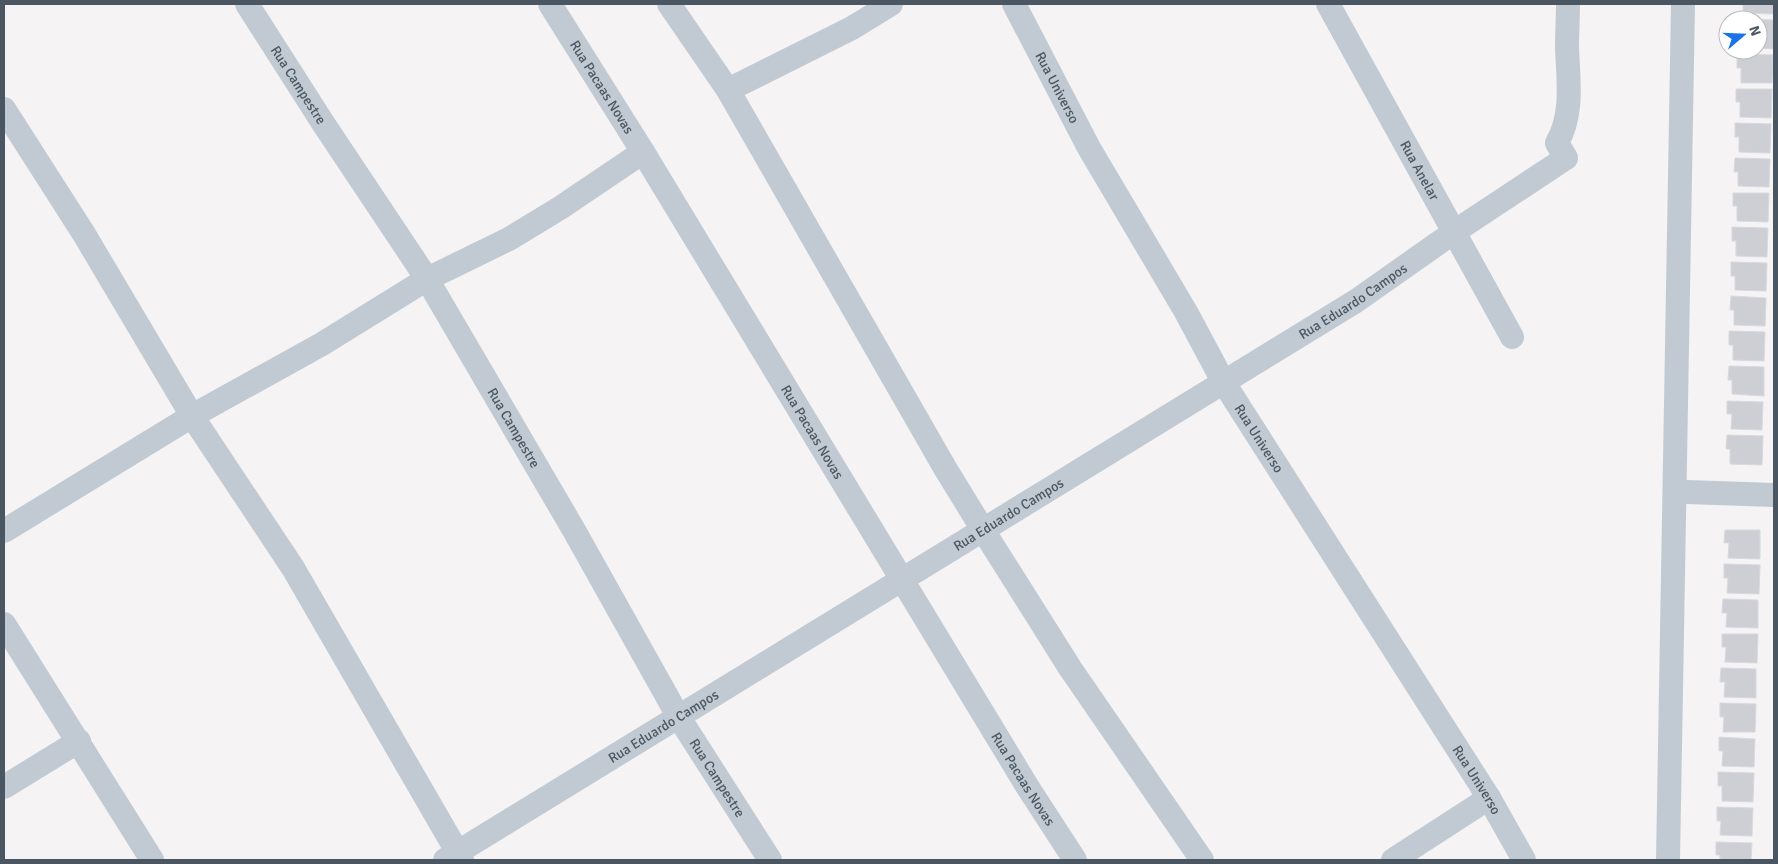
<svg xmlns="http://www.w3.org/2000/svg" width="1778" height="864" font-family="Signika,sans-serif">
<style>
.building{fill:#cdcfd5;stroke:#d7d9de}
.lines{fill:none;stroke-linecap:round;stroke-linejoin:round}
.street{stroke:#c1cad2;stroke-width:24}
.labels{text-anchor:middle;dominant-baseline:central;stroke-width:4;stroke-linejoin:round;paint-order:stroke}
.street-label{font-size:14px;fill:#4a5661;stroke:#fff}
</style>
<rect width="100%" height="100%" fill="#f5f3f3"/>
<g class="building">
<polygon points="1743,4 1774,4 1774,14 1743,13"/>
<polygon points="1738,19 1774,20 1773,49 1758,48 1758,20"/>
<polygon points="1737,54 1773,55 1772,83 1741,83 1741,68 1737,68"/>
<polygon points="1736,89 1772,89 1771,118 1740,117 1740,102 1736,102"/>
<polygon points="1735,123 1771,124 1770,153 1739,152 1739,137 1735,137"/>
<polygon points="1735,158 1770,159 1769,187 1738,186 1738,172 1734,172"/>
<polygon points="1733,193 1769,193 1768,222 1737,221 1737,206 1733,206"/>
<polygon points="1732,227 1768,228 1767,257 1736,256 1736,241 1732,241"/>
<polygon points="1731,262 1767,263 1766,291 1735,290 1735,276 1731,276"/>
<polygon points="1731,296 1766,298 1765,326 1734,325 1734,310 1730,310"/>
<polygon points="1729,331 1765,332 1764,361 1733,360 1733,345 1729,345"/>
<polygon points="1729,366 1764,367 1764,396 1732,394 1732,380 1728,380"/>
<polygon points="1727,401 1763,402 1762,430 1731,429 1732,414 1727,414"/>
<polygon points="1727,435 1763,436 1762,465 1730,464 1730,449 1726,449"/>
<polygon points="1725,530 1760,530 1760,559 1728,558 1729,543 1724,543"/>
<polygon points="1724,564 1760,565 1759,594 1727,593 1728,578 1724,578"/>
<polygon points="1723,599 1758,600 1758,628 1726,627 1727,613 1722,613"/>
<polygon points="1722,634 1758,634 1757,663 1725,662 1726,647 1722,647"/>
<polygon points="1721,668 1756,669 1756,698 1724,697 1725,682 1720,682"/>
<polygon points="1720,703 1756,704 1755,732 1723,732 1724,717 1720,717"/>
<polygon points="1719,737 1755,739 1754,767 1722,766 1723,751 1719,751"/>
<polygon points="1718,772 1754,773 1753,802 1722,801 1722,786 1718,786"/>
<polygon points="1717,807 1753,808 1752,836 1720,835 1721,821 1717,821"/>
<polygon points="1716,842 1752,843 1751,860 1720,860 1720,855 1716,855"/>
</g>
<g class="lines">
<g class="street">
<path id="s1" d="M247,4l76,119 104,156 148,253 103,184 92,144"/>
<path id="s2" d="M550,4l93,148 384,634 48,74"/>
<polyline points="669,4 728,90 945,468 983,530 1070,668 1202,860"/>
<path id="s3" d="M1014,4l75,144 97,164 38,71 265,415 35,62"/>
<path id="s4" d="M1328,4l184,333"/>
<polyline points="728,90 852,28 891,4"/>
<polyline points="4,109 84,234 192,416 293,568 462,860"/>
<polyline points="1687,492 1774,495"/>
<polyline points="4,531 192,416 322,344 427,279 509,239 560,208 643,152"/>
<polyline points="4,624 152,860"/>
<polyline points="4,787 79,741"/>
<path id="s5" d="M445,860l911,-559 98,-69 112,-74 -9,-15c17,-30 11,-64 10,-96 0,-14 1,-29 1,-43"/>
<polyline points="1393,860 1489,798"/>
<polyline points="1668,860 1683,4"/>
</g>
</g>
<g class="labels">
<g class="street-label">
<text stroke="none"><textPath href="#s1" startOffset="96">Rua Campestre</textPath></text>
<text stroke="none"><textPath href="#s2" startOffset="98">Rua Pacaas Novas</textPath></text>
<text stroke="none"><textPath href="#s3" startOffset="94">Rua Universo</textPath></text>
<text stroke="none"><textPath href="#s4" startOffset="190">Rua Anelar</textPath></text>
<text stroke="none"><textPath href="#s5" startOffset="1066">Rua Eduardo Campos</textPath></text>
<text stroke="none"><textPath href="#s1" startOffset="501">Rua Campestre</textPath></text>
<text stroke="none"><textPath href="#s2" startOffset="502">Rua Pacaas Novas</textPath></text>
<text stroke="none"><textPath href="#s3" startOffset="499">Rua Universo</textPath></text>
<text stroke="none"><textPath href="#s5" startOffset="661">Rua Eduardo Campos</textPath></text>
<text stroke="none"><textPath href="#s5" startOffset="256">Rua Eduardo Campos</textPath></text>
<text stroke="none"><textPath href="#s2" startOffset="908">Rua Pacaas Novas</textPath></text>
<text stroke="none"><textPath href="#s1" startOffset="906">Rua Campestre</textPath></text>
<text stroke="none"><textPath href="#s3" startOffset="904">Rua Universo</textPath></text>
</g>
</g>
<rect width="1778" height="864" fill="none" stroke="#4a5661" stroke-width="10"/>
<g transform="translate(1743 35) rotate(71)"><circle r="24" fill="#ffffff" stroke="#b7bbc0"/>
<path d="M0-4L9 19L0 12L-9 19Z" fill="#1a73e8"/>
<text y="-8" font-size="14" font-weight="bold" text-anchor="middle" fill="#4a5661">N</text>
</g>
</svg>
